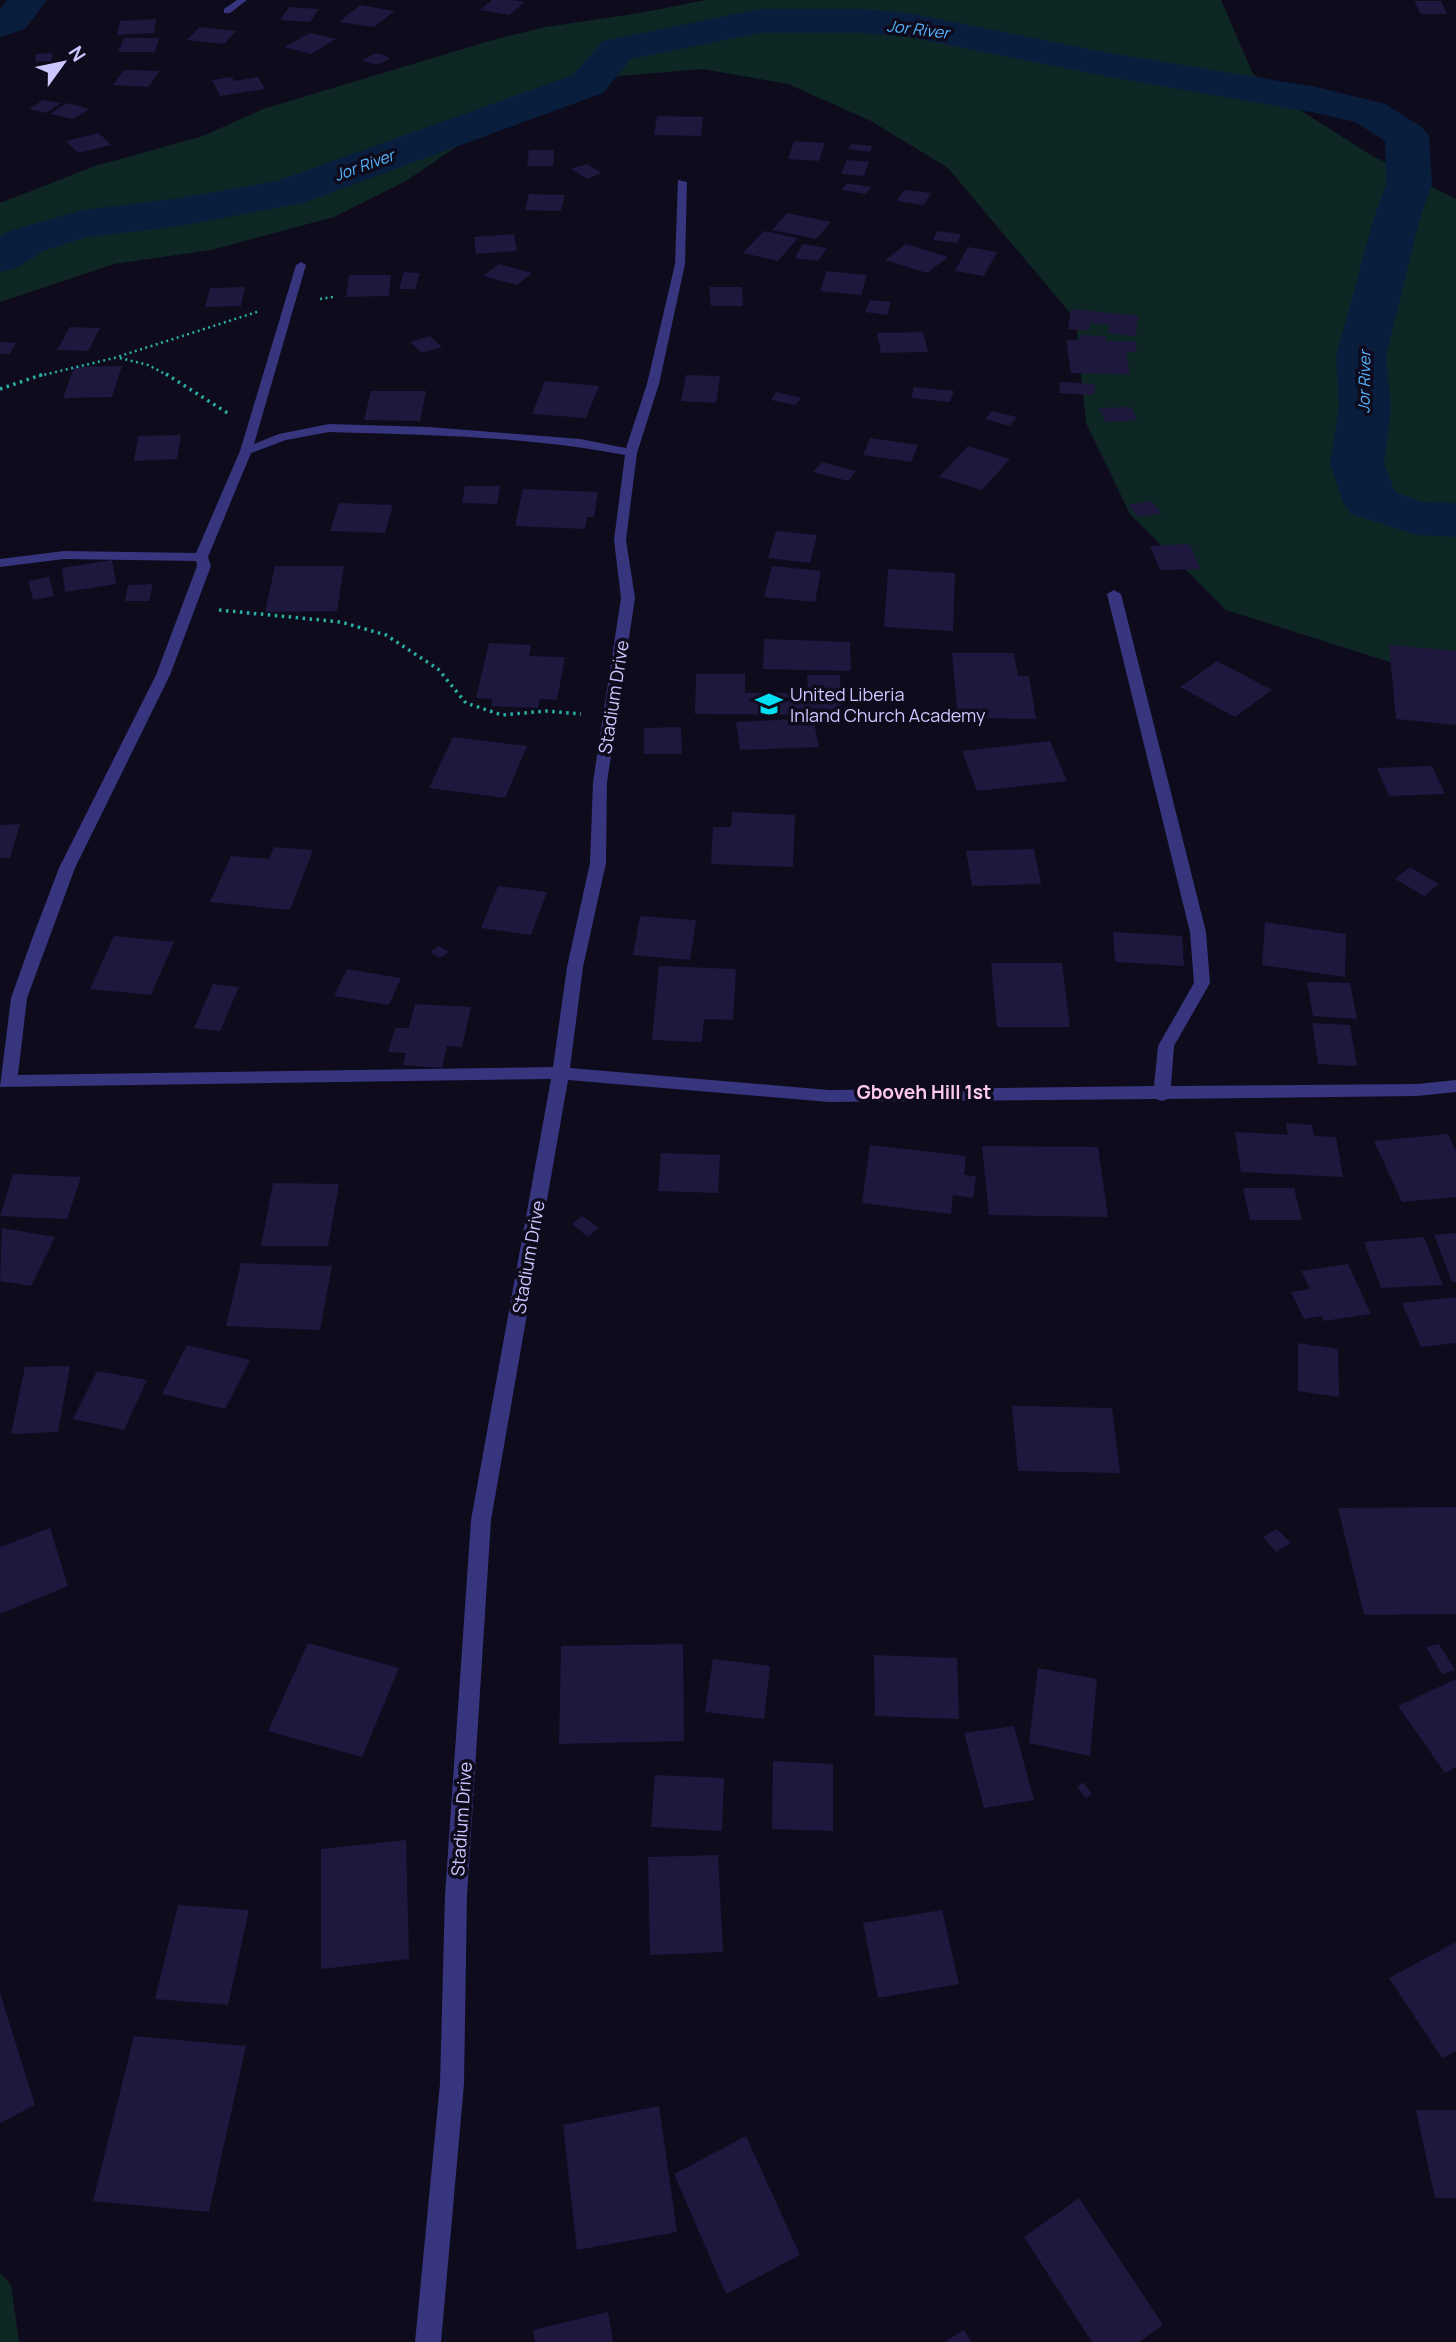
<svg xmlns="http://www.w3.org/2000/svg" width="1456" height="2342" font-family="Manrope,sans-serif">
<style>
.green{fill:#0e2725}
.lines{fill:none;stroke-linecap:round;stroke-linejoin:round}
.river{fill:#091e3d;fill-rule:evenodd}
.building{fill:#1e173e}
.path-far1{stroke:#2ab0a4;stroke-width:2.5;stroke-dasharray:2 3.5;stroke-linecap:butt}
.path{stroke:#2ab0a4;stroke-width:3.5;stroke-dasharray:2.5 4.5;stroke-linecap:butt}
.minor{fill:#36357d;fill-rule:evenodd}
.labels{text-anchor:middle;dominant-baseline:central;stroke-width:7;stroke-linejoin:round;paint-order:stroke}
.far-water-label{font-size:16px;font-style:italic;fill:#55b5ff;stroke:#0e0b1d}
.poi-label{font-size:18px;fill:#ccc7ff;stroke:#0e0b1d;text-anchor:start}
.street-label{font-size:18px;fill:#ccc7ff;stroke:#0e0b1d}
.neighbourhood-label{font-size:19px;font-weight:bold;fill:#ffc9ed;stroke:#0e0b1d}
</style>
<rect width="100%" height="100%" fill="#0e0b1d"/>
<g class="green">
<polygon points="706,0 1221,0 1253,74 1292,105 1371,155 1456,199 1456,663 1399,665 1226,610 1130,514 1086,423 1076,320 948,168 871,121 788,84 702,69 620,76 562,96 456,147 406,181 334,217 211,250 114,264 0,302 0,203 95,166 203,136 263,109 496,39 546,27 640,13"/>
<polygon points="0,2273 11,2285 19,2342 0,2342"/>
</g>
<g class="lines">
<g class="river">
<polygon points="7,0 47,0 25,29 0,37 0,9"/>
<polygon points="760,9 862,9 908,13 1104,52 1316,87 1385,104 1422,127 1429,136 1432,184 1419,221 1386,357 1391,408 1384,463 1395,492 1423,502 1456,503 1456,537 1417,535 1351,514 1343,502 1330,463 1339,408 1336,357 1373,221 1386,184 1385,141 1355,122 1316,113 1104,76 908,37 862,33 760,33 631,59 603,93 303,203 180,226 87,237 43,251 17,268 0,272 0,237 9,231 82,210 180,198 277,181 573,75 603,41"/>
</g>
</g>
<g class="building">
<polygon points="492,0 512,0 525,2 509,15 480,10"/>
<polygon points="1414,1 1441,1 1447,14 1421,14"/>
<polygon points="360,5 395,11 374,27 339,22"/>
<polygon points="289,7 319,9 310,22 280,20"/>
<polygon points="156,19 154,33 117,35 120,21"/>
<polygon points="200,27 236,31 224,44 187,40"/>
<polygon points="310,33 336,39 311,54 284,47"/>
<polygon points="124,38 159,38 155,52 118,52"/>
<polygon points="53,53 51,61 35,62 36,54"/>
<polygon points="376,53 391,58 377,65 362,60"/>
<polygon points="124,70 159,71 149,87 113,85"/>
<polygon points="232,77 234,81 258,77 265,89 220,96 212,80"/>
<polygon points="43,100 61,103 46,113 29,109"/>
<polygon points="67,103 90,109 73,119 50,114"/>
<polygon points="657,116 703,117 701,136 654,135"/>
<polygon points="99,133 111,145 78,153 66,141"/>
<polygon points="794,141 825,143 819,161 788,159"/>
<polygon points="851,144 872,146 870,152 848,149"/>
<polygon points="529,150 554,150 553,166 527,166"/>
<polygon points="847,160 869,162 864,176 841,174"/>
<polygon points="587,164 602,173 587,179 571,169"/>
<polygon points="847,183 871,187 866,194 842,190"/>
<polygon points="904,190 931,193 924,205 897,201"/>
<polygon points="529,194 565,195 561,211 525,210"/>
<polygon points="787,213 831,222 816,239 772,230"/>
<polygon points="764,231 798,238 778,261 743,253"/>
<polygon points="937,231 961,234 957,243 933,240"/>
<polygon points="514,234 517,251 476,254 474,237"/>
<polygon points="803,244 827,248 818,261 795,258"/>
<polygon points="906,244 948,257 927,273 885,260"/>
<polygon points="968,247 997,252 984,276 955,271"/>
<polygon points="499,264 532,273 517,285 483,276"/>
<polygon points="827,271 867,275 861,295 820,291"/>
<polygon points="404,272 420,273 415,289 399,289"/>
<polygon points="349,275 391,275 389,296 346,297"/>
<polygon points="245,287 241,306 205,307 210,288"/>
<polygon points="709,287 742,287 743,306 711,306"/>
<polygon points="870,300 891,302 887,315 865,312"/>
<polygon points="1071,309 1138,316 1136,336 1108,333 1110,325 1090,323 1089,331 1068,329"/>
<polygon points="70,327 100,328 88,351 57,350"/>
<polygon points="923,332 928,352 881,353 877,333"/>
<polygon points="1080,335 1106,336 1106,341 1135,341 1137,352 1126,352 1130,374 1071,373 1066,340 1080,340"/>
<polygon points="430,336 442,347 422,353 410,342"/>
<polygon points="0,342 16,343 10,354 0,354"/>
<polygon points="122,366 112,397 63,398 74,367"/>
<polygon points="686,375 720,376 716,403 681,401"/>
<polygon points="545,381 599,386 586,418 532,414"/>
<polygon points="1060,382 1095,384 1094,395 1059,393"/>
<polygon points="914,387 954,391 950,402 911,398"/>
<polygon points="371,391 426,391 420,421 364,420"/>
<polygon points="776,392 801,398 795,405 771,400"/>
<polygon points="1131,407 1137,420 1106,422 1099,408"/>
<polygon points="992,411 1017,417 1010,426 985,419"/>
<polygon points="181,435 177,459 134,461 138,436"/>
<polygon points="870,438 918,445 911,462 863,455"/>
<polygon points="968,446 1010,459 982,490 939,477"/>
<polygon points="822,462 856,471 848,481 813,472"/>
<polygon points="465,486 500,486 497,504 462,503"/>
<polygon points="523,489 598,492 594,517 587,517 585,529 515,526"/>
<polygon points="1151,501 1161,513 1139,517 1128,505"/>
<polygon points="339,503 393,505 385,533 330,531"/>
<polygon points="776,531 817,535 810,563 768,558"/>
<polygon points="1190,544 1200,569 1160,570 1150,546"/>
<polygon points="112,560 116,584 65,592 62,568"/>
<polygon points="275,566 344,566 337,611 265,612"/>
<polygon points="772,566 821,571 815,602 764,597"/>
<polygon points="888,569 955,573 953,631 884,627"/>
<polygon points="49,577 54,596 33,600 28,581"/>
<polygon points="153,584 149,601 125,601 128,585"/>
<polygon points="764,639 850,642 851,671 763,669"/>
<polygon points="489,643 531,645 529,656 565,657 557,700 540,699 538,708 491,706 493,699 476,698"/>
<polygon points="1389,645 1456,651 1456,725 1396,719"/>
<polygon points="952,653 1014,653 1018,676 1029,676 1036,719 958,718"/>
<polygon points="1217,661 1272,690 1235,717 1180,687"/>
<polygon points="696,674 745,674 745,693 808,693 807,675 840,675 842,715 695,714"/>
<polygon points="813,718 819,747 740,750 736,722"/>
<polygon points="681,727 682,754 644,754 644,728"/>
<polygon points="453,737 527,746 505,798 429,788"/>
<polygon points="1050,741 1067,781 977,791 962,751"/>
<polygon points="1432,766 1445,794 1389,796 1377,768"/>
<polygon points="732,812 795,815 793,867 711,864 713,827 731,827"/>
<polygon points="20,824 10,858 0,858 0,825"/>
<polygon points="274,847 313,850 290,910 210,902 231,856 269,859"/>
<polygon points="1034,849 1041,884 972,886 966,851"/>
<polygon points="1410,867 1439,884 1424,896 1395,879"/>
<polygon points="498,886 547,892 531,935 481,928"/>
<polygon points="640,916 696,920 690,960 633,955"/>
<polygon points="1265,922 1346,934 1345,977 1262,965"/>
<polygon points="1113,932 1182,936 1184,966 1115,962"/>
<polygon points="114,936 174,942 151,995 90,989"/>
<polygon points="439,946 449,952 440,958 430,952"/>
<polygon points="991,963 1062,963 1070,1027 997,1027"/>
<polygon points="659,966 736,969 733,1020 704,1019 702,1042 652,1040"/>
<polygon points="347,969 401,978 389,1005 334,996"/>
<polygon points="1307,982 1350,983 1357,1019 1313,1016"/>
<polygon points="213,984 239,987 220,1031 194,1028"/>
<polygon points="415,1004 471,1007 462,1047 447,1046 442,1068 403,1065 406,1053 388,1052 395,1028 409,1028"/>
<polygon points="1312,1023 1350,1025 1357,1066 1318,1064"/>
<polygon points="1286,1123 1312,1125 1314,1136 1336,1137 1343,1177 1241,1172 1235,1132 1288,1135"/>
<polygon points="1448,1134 1456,1151 1456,1197 1402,1202 1374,1141"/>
<polygon points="870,1145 966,1156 964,1175 976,1176 973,1198 953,1195 951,1214 862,1203"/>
<polygon points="982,1146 1098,1147 1108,1217 989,1215"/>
<polygon points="661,1153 720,1155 718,1193 658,1191"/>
<polygon points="13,1174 81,1177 67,1219 0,1216"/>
<polygon points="273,1183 339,1184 328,1246 261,1246"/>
<polygon points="1243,1188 1294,1188 1302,1220 1250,1220"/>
<polygon points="582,1216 599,1228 588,1237 572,1224"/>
<polygon points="2,1228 55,1237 31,1286 0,1281"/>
<polygon points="1456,1233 1456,1282 1452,1282 1434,1235"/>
<polygon points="1424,1237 1443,1285 1381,1288 1364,1242"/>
<polygon points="241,1263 332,1266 320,1330 226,1326"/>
<polygon points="1348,1264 1371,1314 1324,1321 1322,1316 1304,1319 1291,1292 1310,1289 1301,1271"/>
<polygon points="1456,1297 1456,1343 1421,1347 1402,1303"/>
<polygon points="1298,1343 1338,1349 1339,1397 1298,1391"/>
<polygon points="187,1345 250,1360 225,1409 162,1394"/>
<polygon points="70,1366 58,1432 11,1434 25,1367"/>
<polygon points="97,1371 147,1380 124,1430 73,1419"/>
<polygon points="1012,1406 1112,1408 1120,1473 1018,1471"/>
<polygon points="1456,1507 1456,1614 1364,1615 1338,1508"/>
<polygon points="50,1528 68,1586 0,1614 0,1547"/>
<polygon points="1277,1529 1291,1543 1276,1552 1263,1537"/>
<polygon points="308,1643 399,1668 362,1757 268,1731"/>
<polygon points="683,1644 684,1741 559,1744 561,1646"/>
<polygon points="1439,1644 1455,1670 1442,1674 1426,1647"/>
<polygon points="874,1655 957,1658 959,1719 875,1716"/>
<polygon points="713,1659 770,1666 764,1719 705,1712"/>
<polygon points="1038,1668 1097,1679 1090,1756 1029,1743"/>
<polygon points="1456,1679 1456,1767 1445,1773 1398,1706"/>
<polygon points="1014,1726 1034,1800 984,1808 964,1733"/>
<polygon points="773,1761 833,1764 833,1831 772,1829"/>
<polygon points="655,1775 724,1778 722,1831 651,1827"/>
<polygon points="1083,1782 1092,1794 1086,1798 1077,1787"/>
<polygon points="406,1840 409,1959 321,1969 321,1849"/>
<polygon points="718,1855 723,1952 650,1955 648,1857"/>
<polygon points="178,1905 249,1910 228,2005 155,1999"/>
<polygon points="942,1910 959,1984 878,1998 863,1923"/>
<polygon points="1456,1942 1456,2051 1442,2058 1389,1978"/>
<polygon points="0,1993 35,2105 0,2123"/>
<polygon points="134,2036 246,2046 209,2212 93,2201"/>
<polygon points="659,2106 677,2232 577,2250 563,2125"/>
<polygon points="1416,2110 1456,2110 1456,2198 1435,2198"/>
<polygon points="746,2136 800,2255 726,2294 674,2174"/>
<polygon points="1079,2198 1163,2325 1139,2342 1092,2342 1024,2237"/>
<polygon points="608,2312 613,2342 535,2342 533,2330"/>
<polygon points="964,2330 971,2342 944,2342"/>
</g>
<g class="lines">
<g class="path-far1">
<polyline points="320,299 333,297"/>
<polyline points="120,358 148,365 169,376"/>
<polyline points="39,376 114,358 260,311"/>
</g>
<g class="path">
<polyline points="166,374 229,414"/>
<polyline points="0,389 44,374"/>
<polyline points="219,610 341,622 386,635 438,669 466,703 502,715 546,711 581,714"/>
</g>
<g class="minor">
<polygon points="237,0 247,0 230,13 224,13 224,9"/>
<path d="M678,180l9,2 -2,82 -26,120 -22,69 -11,87 9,58 -28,184 -1,81 -23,104 -13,101 259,22 325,-4 4,-40 36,-63 -4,-51 -83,-338 7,-4 7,4 85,338 4,51 -36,63 -3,40 246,-2 39,-4v12l-39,4 -249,3 -6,2 -6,-2 -327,3 -261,-22 -77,440 -24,375 -3,189 -23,258h-26l25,-258 5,-189 26,-375 80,-441 -551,8 11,-89 21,-59 27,-71 97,-193 41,-109 -1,-5 -132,-2 -64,8v-8l64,-8 132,2 44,-102 56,-186 5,-3 5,3 -52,179 25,-10 50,-10 100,3 151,12 46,9 21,-64 28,-120zM329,432c98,3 199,4 296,23l-11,85 7,58 -28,184 -3,81 -23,104 -14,100 -535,8 9,-77 48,-130 95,-193 41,-109 -3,-9 43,-104 35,-13z"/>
</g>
</g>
<defs>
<g id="school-bare" transform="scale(2.1)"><path d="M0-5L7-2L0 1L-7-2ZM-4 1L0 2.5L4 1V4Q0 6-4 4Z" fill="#00e0f2" stroke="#0e0b1d" stroke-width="2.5" paint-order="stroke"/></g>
</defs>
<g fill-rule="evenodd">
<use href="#school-bare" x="769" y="704"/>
</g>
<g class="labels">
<g class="far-water-label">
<text transform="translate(918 29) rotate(7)">Jor River</text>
<text transform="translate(364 165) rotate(-20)">Jor River</text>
<text transform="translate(1364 382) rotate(-89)">Jor River</text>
</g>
<g class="poi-label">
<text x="790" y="694">United Liberia<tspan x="790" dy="21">Inland Church Academy</tspan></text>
</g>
<g class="street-label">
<text transform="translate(613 697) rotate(-81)">Stadium Drive</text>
<text transform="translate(528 1257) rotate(-80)">Stadium Drive</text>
<text transform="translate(461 1819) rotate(-86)">Stadium Drive</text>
</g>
<g class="neighbourhood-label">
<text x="924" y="1092">Gboveh Hill 1st</text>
</g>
</g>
<g transform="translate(63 63) rotate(57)" stroke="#0e0b1d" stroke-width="5" paint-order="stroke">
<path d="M0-5L12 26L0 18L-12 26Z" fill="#ccc7ff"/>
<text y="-10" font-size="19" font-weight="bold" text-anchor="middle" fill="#ccc7ff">N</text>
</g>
</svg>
